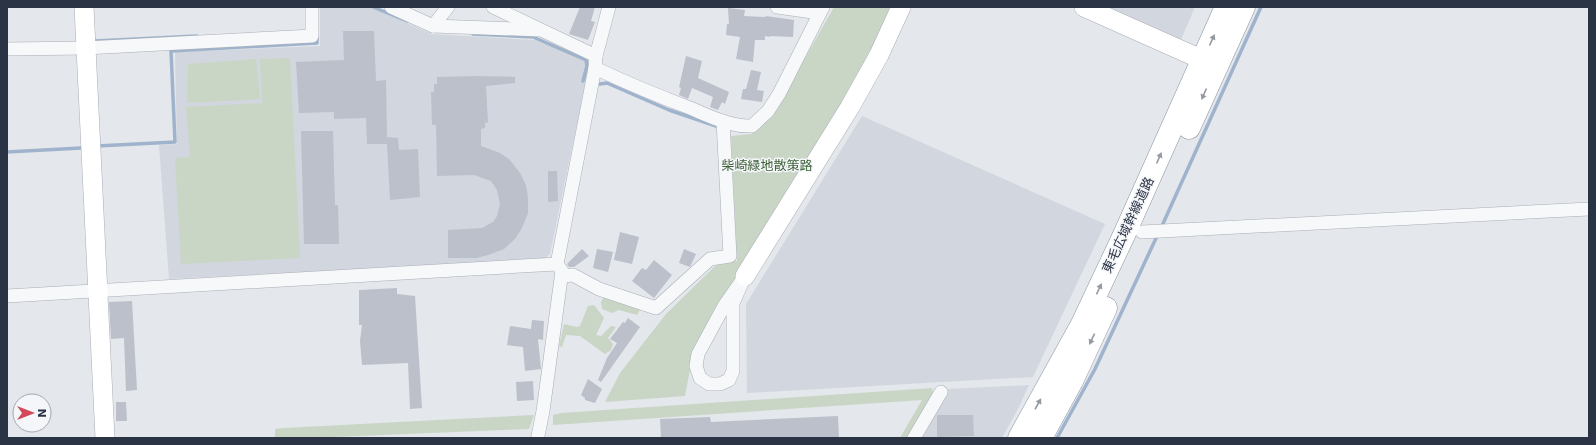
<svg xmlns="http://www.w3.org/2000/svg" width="1596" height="445" font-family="'DejaVu Sans','Noto Sans JP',sans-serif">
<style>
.built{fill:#d2d6de}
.green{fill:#c9d6c5}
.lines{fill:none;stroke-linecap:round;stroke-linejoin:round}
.stream{stroke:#9fb4cc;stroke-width:3.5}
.building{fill:#bbc0ca}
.street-casing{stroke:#a9aeb7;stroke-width:14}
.secondary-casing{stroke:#a9aeb7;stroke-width:20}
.highway-casing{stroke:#8b94a3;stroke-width:23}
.street{stroke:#f7f8fa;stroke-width:13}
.secondary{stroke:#fff;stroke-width:19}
.highway{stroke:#fff;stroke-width:22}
.oneway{fill:#959aa2}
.labels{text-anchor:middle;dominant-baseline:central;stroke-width:3;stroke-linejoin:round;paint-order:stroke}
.park-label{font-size:13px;fill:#3f6138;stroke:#f4f6f9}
.street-label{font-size:13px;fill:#2b3445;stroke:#f4f6f9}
</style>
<rect width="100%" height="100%" fill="#e4e7ec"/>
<g class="built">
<polygon points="320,7 371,7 432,34 534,40 588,59 589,65 550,254 543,260 169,279 159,145 177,144 175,52 320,46"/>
<polygon points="1101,7 1195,7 1180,42"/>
<polygon points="862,116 1105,224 1033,377 747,393 746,304"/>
<polygon points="1029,385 1018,409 1002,438 921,438 948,389"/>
</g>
<g class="green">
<polygon points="834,7 893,7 840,111 693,354 685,396 605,402 620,373 666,314 714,267 721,263 737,261 731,136 751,134 771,118"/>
<polygon points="290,58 300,258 181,264 175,158 190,157 186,107 262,103 260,59"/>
<polygon points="256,59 260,99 187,103 188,64"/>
<polygon points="605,294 641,308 637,315 619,310 612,313 602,309 601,302"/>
<polygon points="594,305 604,318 596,335 601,336 611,326 616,327 608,338 613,344 611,350 605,354 580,336 566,335 562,347 559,346 564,324 577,327 580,326 588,306"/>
<polygon points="932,388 934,397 909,438 900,438 922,400 553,425 553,415 561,413"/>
<polygon points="534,415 529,429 309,438 275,438 275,429 284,428"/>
</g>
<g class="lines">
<g class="stream">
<polyline points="373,7 407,21"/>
<polyline points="473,34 533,37 586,60 587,66 583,81"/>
<polyline points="92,39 95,41 197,36"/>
<polyline points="600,84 607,83 669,110 716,126"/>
<polyline points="97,146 175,142 171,51 317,43 317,36"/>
<polyline points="7,152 81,148"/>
<polyline points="1161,228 1261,7"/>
<polyline points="1057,438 1095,369 1158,234"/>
</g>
</g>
<g class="building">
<polygon points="580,7 595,7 591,21 595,22 588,40 569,34"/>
<polygon points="728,8 745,10 744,16 766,17 766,16 794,20 793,37 770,36 770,37 765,36 765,40 755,40 753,62 736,59 740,37 726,35 727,24 729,24"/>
<polygon points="343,31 374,31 376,81 386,80 387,137 398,138 399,150 418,149 420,197 390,200 387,144 367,144 366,118 334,119 334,112 299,113 296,62 344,60"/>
<polygon points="686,56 702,61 698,78 729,92 725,104 722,102 718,110 710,107 713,97 692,88 688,99 679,95 681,88 679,87"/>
<polygon points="751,70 761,72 757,90 764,91 762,102 741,99 743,89 746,89"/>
<polygon points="479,76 515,77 515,83 486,86 488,123 485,122 485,128 481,129 481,146 500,153 510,160 520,173 526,185 528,197 528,213 522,228 515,239 504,249 488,255 477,258 448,258 448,230 482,228 493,222 497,216 500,204 497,190 491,181 474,175 437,176 436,125 432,125 431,92 434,92 434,84 437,84 437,77"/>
<polygon points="301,131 333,131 335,205 338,205 339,244 304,244"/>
<polygon points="548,171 557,171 558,201 548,202"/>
<polygon points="620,232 639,237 632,264 614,260"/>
<polygon points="582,249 589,256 574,267 569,267 567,264"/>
<polygon points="597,249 613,252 608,272 593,268"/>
<polygon points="684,249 696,254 690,267 679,263"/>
<polygon points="654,260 672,275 654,298 632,281 642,268 646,270"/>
<polygon points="397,288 397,294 415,296 422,408 410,409 408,363 362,365 360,341 362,325 359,325 359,290"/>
<polygon points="132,301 137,390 126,391 124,338 111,339 109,302"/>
<polygon points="628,318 640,327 601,382 598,380 607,358 617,343 610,339 623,322 625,323"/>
<polygon points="532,320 544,321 543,340 538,339 541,369 525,371 523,347 507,345 510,326 531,329"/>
<polygon points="588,379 602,389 595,403 585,400 585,398 581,395"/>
<polygon points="533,381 534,400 517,401 516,382"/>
<polygon points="116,402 126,402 127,421 116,421"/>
<polygon points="937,415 973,415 974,436 937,437"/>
<polygon points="838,416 839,438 661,438 660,419 710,417 711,422"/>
</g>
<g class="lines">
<g class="street-casing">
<g id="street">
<polyline points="391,7 433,26 540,30"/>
<polyline points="493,7 596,56"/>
<polyline points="777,7 820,13"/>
<polyline points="433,26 448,7"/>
<polyline points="7,49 85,48 312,36 312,7"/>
<path d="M595,68c32,15 63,28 95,40 19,8 41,19 62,18l16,-15 11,-17 44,-87"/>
<polyline points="1142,232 1589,209"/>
<polyline points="562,276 573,275 599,289 656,308 710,259 730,256 723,121"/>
<polygon points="745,276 733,303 733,371 729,380 720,384 709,384 700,378 696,366 698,354 724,306"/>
<polyline points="7,296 557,264"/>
<polyline points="538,436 543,411 562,271 557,264 595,68 596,56 609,7"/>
<polyline points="914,438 941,392"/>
</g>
</g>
<g class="secondary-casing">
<g id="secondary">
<polyline points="84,7 105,438"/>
<polyline points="1084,7 1203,60"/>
<polyline points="745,276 850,107 879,55 901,7"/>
</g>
</g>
<g class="highway-casing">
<g id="highway">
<polyline points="1189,128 1244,7"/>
<polyline points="1019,438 1082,324 1124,235 1226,7"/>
<polyline points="1041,438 1072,381 1106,308"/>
</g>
</g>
<use href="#street" class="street"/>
<use href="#secondary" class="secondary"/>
<use href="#highway" class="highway"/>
</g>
<defs><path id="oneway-solid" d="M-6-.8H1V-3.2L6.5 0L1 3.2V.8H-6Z"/></defs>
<g class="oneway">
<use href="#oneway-solid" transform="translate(1212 40) rotate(-66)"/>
<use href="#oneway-solid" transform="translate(1204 94) rotate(114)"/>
<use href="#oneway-solid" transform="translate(1159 158) rotate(-66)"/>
<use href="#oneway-solid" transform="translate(1099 289) rotate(-65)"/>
<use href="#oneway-solid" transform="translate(1092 339) rotate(115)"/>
<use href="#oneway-solid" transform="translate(1038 404) rotate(-61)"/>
</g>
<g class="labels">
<g class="park-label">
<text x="767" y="165">柴崎緑地散策路</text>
</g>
<g class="street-label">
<text transform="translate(1128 225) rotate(-65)">東毛広域幹線道路</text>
</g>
</g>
<rect width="1596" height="445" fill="none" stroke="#2b3445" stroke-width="16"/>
<g transform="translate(32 413) rotate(90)"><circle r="19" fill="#f4f6f9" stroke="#a4a8b1"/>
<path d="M0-3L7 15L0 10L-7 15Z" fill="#d1495b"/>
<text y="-6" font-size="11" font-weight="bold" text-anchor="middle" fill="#2b3445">N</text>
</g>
</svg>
